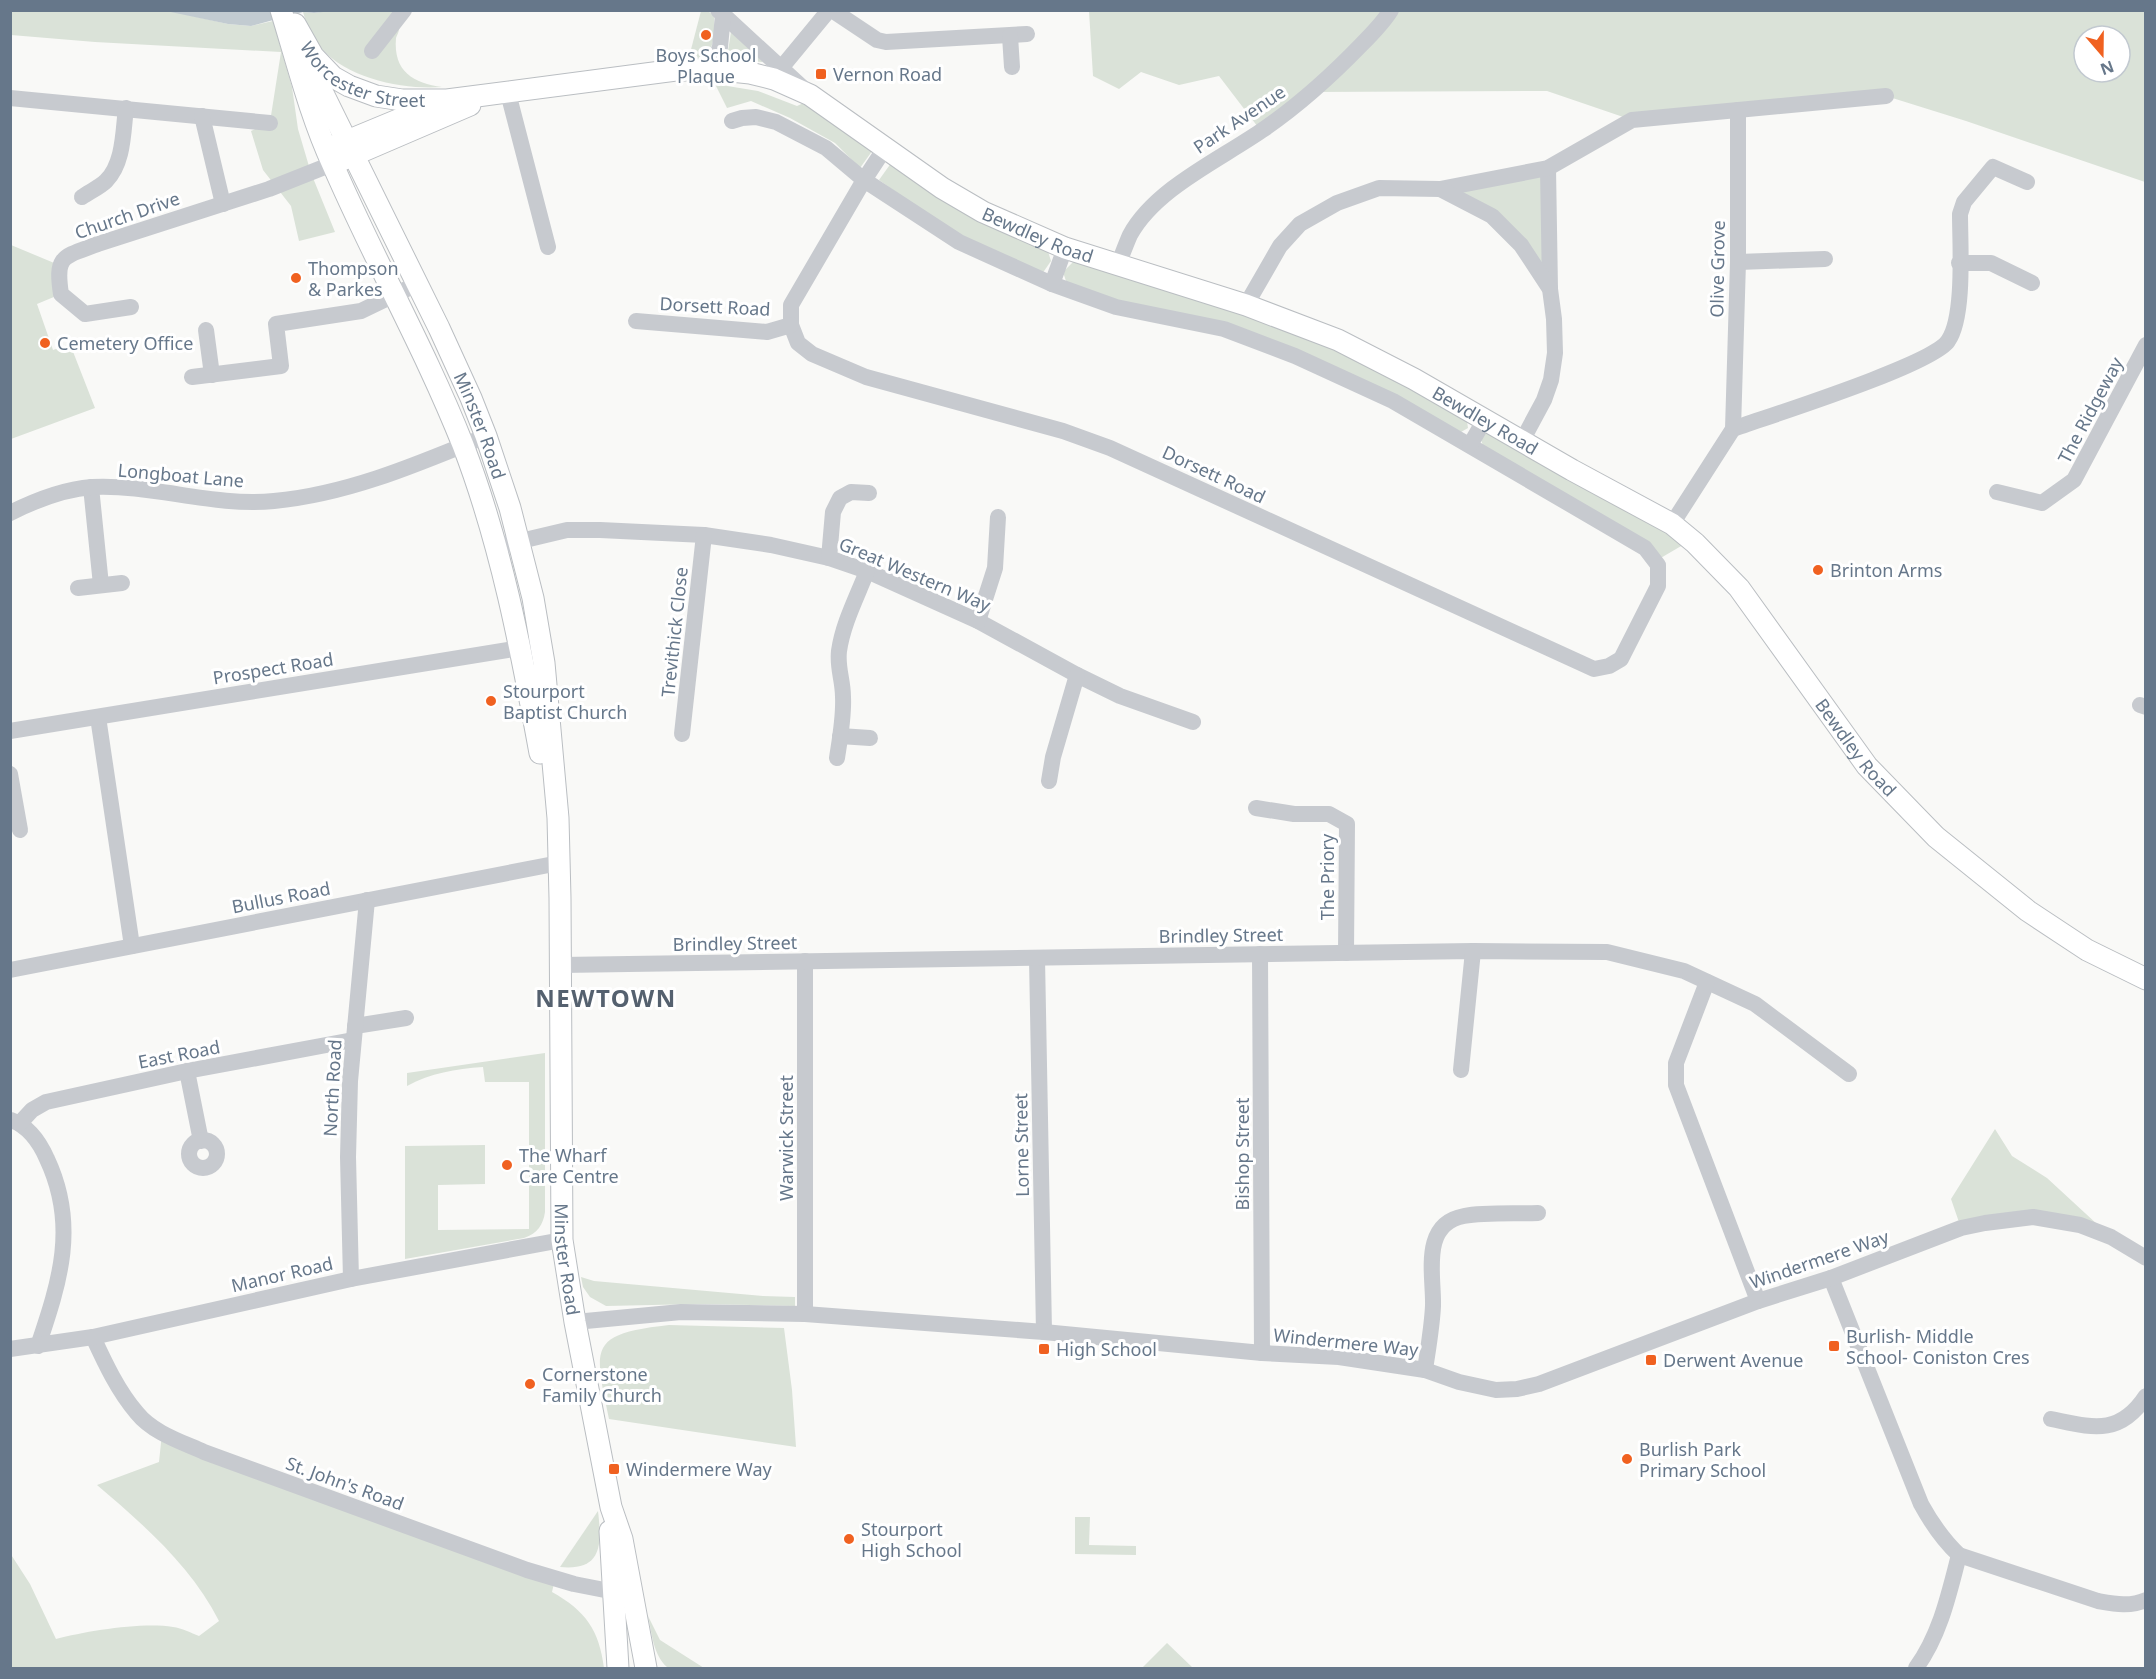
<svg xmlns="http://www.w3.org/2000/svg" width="2156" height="1679" font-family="'Noto Sans',sans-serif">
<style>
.green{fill:#dae2d8;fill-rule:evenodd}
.water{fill:#c2cbd1}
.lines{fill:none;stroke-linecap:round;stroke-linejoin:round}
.major-casing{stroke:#babec2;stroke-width:23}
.minor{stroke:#c7cacf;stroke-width:16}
.major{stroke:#fff;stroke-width:21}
.poi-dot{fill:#f06120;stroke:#fff;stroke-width:2}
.labels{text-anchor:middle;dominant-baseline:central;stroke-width:6;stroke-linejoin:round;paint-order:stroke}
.poi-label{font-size:18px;fill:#66778a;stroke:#fff;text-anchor:start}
.street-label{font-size:18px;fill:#66778a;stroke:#fff}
.district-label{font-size:24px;font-weight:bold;letter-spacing:1.5px;fill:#55616f;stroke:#fff}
</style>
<rect width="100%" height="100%" fill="#f9f9f7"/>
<g class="green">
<polygon points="166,10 228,24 251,26 273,21 292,87 298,129 311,173 335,232 299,241 291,206 263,170 251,131 270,122 281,52 95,42 11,35 10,11"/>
<path d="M332,10l63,1c1,5 5,13 4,18 0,3 -2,6 -3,9 -3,34 18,45 46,49 -37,3 -94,-8 -120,-38 -10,-10 -15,-23 -19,-37l11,1z"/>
<path d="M701,11h7l6,5c1,15 1,32 -11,43l-15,2z"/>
<path d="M1089,11h1056v171l-179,-61 -80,-25 -254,24 -85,-29 -234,1 -52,39 -42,-55 -40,9 -38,-13 -22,17 -26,-13zM2084,36h36v36h-36z"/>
<polygon points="731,32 762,61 762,62 724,59 728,51"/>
<polygon points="715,84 758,91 797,106 810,100 875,147 860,168 835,143 790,118 751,101 727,108"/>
<polygon points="894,159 1047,248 1051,261 1042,274 961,238 879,180"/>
<polygon points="1548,168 1550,289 1521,245 1440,189"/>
<polygon points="11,245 59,265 61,294 37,304 53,350 70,344 95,408 11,439"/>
<polygon points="1073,262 1243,311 1335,346 1467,421 1468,428 1461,432 1297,353 1117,303 1068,287 1063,272"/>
<polygon points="1490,431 1688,542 1659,559 1483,446 1480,436"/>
<path d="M545,1053v159c-2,13 -7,21 -21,26l-119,21v-113l80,-1v39l-47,1v45l91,-1v-147h-44l-2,-15c-28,2 -52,6 -76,19v-13z"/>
<polygon points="1995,1129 2012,1156 2047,1178 2111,1237 2056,1220 1961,1228 1951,1199"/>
<polygon points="581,1277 594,1281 763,1296 795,1297 795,1306 698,1304 606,1306 590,1297 583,1287"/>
<path d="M669,1325l115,3 8,62 4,57 -187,-28c-15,-72 -21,-85 60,-94z"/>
<path d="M162,1433l393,146 -3,13c34,19 47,38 52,76h-593l-1,-115 20,31 26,55c31,-8 86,-17 117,-12 9,1 18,6 26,9l20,-15c-27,-54 -76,-97 -122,-136l62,-23z"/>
<path d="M598,1511c4,34 4,60 -38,56z"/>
<polygon points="1075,1517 1090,1517 1089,1545 1136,1546 1136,1555 1075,1554"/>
<path d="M648,1616l12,24 44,28 -37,-1c-14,-12 -15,-34 -19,-51z"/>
<polygon points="1167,1643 1193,1668 1142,1668"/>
</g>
<polygon class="water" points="166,11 332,11 314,13 303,12 251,26 228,24"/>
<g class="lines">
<g class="major-casing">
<g id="major">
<path d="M281,10c16,52 29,105 52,155 41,95 92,184 130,280 38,99 58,204 77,308"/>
<path id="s1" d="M295,24l18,32 20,21 16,9 27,10 26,4h45l229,-30h45l29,3 24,6 36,16 132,93 41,24 82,36 181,57 92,35 76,39 158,91 100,54 23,19 44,45 128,178 69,71 92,74 59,39 59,29"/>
<path id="s2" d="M306,59l133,269 32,70 15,38 24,72 23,90 11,65 14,155 2,80 2,342 13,82 36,185 11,32 24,129"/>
<polyline points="335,146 434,105"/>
<polyline points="342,160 470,105"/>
<polyline points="610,1531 618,1668"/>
</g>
</g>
<g class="minor">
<polyline points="718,10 805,90"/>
<polyline points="832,10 877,40 886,42 1027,34"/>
<polyline points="1010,36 1012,67"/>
<polyline points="372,51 404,10"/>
<polyline points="782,67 829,10"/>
<polyline points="711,69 720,47 723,15"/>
<polyline points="508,93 548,247"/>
<polyline points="10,98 270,123"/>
<polyline points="202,116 223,204"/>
<polyline points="732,121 742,118 756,117 776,122 826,148 864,180 959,242 1052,284 1116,307 1224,329 1295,356 1393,401 1645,548 1658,565 1658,586 1621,659 1609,666 1594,669 1110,448 1063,431 866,377 812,354 798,343 791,325 791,305 864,180 885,148"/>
<polyline points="1548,168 1550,289"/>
<polyline points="1440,189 1548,168 1632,120 1886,96"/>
<path d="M82,197c7,-5 18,-10 24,-16 18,-18 17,-50 20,-73"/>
<polyline points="1738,262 1825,259"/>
<polyline points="1959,263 1991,263 2032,283"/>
<path d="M1118,265c4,-10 8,-21 12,-30 25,-46 89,-75 131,-104 37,-25 69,-54 100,-86 11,-11 22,-22 30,-35"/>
<polyline points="1052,284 1065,248"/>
<polyline points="1246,305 1280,246 1300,224 1337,203 1379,188 1440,189 1492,216 1521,245 1550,289 1554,319 1555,353 1551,380 1544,400 1522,441"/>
<path d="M131,307l-46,7 -24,-20c-6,-39 2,-37 37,-50l171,-55 63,-25"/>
<polyline points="636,321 767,332 791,325"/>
<polyline points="206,330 212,375"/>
<polyline points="192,377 281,366 276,324 361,311 417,284"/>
<path d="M1733,429c36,-13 199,-64 215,-88 17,-24 12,-96 12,-127l4,-12 29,-35 34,15"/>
<polyline points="1470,445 1485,419"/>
<polyline points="91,487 101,585"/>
<polyline points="1997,492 2042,503 2074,480 2146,345"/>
<path d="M10,513c24,-12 55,-24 82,-26 61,-3 121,20 182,14 74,-7 144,-37 212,-65"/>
<polyline points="1672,524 1733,429 1738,262 1738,110"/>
<polyline points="495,547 567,530 600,530 704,535 771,545 829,558 867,571 978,621 1077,675 1120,696 1193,722"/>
<polyline points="829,558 833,512 840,498 851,492 869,493"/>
<polyline points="78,588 122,583"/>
<polyline points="978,621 995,568 998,517"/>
<polyline points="2140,705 2146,707"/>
<polyline points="98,717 132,946"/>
<polyline points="10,731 532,646"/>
<polyline points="682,734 704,535"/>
<polyline points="840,736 870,738"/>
<path d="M837,758c3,-20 7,-41 6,-61 0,-17 -6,-29 -4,-46 4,-28 18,-54 28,-80"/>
<polyline points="10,774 20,830"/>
<polyline points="1049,781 1053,757 1077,675"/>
<polyline points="1256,808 1294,814 1329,814 1347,824 1346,953"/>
<polyline points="1260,954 1262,1353"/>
<polyline points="1037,958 1044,1332"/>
<polyline points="805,961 805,1314"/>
<polyline points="561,965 1473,951 1607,952 1684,971 1755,1004 1849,1074"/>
<polyline points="10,970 559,863"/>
<polyline points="1707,982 1676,1063 1676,1085 1758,1301"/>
<polyline points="355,1026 406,1018"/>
<polyline points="1461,1070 1473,951"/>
<polyline points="187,1071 201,1141"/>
<path d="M11,1120c17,6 29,23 36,39 31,66 13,122 -9,187"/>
<polyline points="20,1123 32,1110 46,1102 187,1071 353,1040"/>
<circle cx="203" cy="1154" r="14"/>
<path d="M1831,1278l90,226c11,20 22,36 38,51l139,46c17,3 32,6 48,-1"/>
<polyline points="351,1279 348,1157 350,1081 367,900"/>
<polyline points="575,1322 681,1312 805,1314 1044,1332 1262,1353 1339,1357 1425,1370 1459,1382 1496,1390 1517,1389 1539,1384 1758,1301 1831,1278 1961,1228 1985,1223 2033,1217 2080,1225 2111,1237 2146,1258"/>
<path d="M93,1337c12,26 25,54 44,76 16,20 45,29 67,39l323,118 47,14 51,10"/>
<polyline points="10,1349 93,1337 351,1279 562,1240"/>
<path d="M1425,1370c3,-21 7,-43 8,-64 1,-30 -13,-82 31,-90 21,-4 51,-2 74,-3"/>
<path d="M2051,1419c40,8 68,18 95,-23"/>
<path d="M1916,1668c24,-33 33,-74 43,-113"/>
</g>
<use href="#major" class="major"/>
</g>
<g class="poi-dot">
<circle cx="706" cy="35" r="6"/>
<rect x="815" y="68" width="12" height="12" rx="3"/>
<circle cx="296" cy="278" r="6"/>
<circle cx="45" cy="343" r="6"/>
<circle cx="1818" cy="570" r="6"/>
<circle cx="491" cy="701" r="6"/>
<circle cx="507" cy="1165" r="6"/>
<rect x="1828" y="1340" width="12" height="12" rx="3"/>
<rect x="1038" y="1343" width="12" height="12" rx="3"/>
<rect x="1645" y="1354" width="12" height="12" rx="3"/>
<circle cx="530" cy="1384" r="6"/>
<circle cx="1627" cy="1459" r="6"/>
<rect x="608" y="1463" width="12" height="12" rx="3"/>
<circle cx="849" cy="1539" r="6"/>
</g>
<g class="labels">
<g class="poi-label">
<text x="706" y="55" text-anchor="middle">Boys School<tspan x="706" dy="21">Plaque</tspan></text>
<text x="833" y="74">Vernon Road</text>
<text x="308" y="268">Thompson<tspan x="308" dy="21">&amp; Parkes</tspan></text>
<text x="57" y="343">Cemetery Office</text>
<text x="1830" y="570">Brinton Arms</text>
<text x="503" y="691">Stourport<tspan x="503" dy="21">Baptist Church</tspan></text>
<text x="519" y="1155">The Wharf<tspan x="519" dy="21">Care Centre</tspan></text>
<text x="1846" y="1336">Burlish- Middle<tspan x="1846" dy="21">School- Coniston Cres</tspan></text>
<text x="1056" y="1349">High School</text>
<text x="1663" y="1360">Derwent Avenue</text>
<text x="542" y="1374">Cornerstone<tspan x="542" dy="21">Family Church</tspan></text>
<text x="1639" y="1449">Burlish Park<tspan x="1639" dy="21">Primary School</tspan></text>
<text x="626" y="1469">Windermere Way</text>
<text x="861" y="1529">Stourport<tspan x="861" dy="21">High School</tspan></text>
</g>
<g class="street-label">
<text stroke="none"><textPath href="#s1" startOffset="92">Worcester Street</textPath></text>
<text transform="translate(1239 119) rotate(-34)">Park Avenue</text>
<text transform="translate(127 215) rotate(-19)">Church Drive</text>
<text stroke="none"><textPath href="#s1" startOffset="822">Bewdley Road</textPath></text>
<text transform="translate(1717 269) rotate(-89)">Olive Grove</text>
<text transform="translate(715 306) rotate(3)">Dorsett Road</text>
<text transform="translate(2090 410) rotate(-62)">The Ridgeway</text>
<text stroke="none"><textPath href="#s1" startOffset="1308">Bewdley Road</textPath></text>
<text stroke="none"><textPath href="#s2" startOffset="406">Minster Road</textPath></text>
<text transform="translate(1214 474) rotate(25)">Dorsett Road</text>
<text transform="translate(181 475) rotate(5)">Longboat Lane</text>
<text transform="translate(915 574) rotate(23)">Great Western Way</text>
<text transform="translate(674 632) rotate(-84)">Trevithick Close</text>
<text transform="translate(273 668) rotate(-9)">Prospect Road</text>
<text stroke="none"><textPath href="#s1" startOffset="1812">Bewdley Road</textPath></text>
<text transform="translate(1327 877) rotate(-90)">The Priory</text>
<text transform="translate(281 897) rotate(-11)">Bullus Road</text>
<text transform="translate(1221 935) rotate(-1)">Brindley Street</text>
<text transform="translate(735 943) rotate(-1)">Brindley Street</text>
<text transform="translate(179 1054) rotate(-11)">East Road</text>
<text transform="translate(332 1088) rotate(-87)">North Road</text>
<text transform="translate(786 1138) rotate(-90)">Warwick Street</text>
<text transform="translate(1021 1145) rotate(-91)">Lorne Street</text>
<text transform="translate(1242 1154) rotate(-90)">Bishop Street</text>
<text stroke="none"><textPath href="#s2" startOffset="1250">Minster Road</textPath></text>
<text transform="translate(1819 1259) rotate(-19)">Windermere Way</text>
<text transform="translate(282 1274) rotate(-13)">Manor Road</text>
<text transform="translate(1346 1342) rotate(6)">Windermere Way</text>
<text transform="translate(345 1483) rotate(20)">St. John's Road</text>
</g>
<g class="district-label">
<text x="606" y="997">NEWTOWN</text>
</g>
</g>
<rect width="2156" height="1679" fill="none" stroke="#66778a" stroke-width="24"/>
<g transform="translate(2102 54) rotate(160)"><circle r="28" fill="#ffffff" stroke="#c2c9d0" stroke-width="1.5"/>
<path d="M0-4.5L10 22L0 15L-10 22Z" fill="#f06120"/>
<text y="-9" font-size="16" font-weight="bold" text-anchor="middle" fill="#66778a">N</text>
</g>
</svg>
